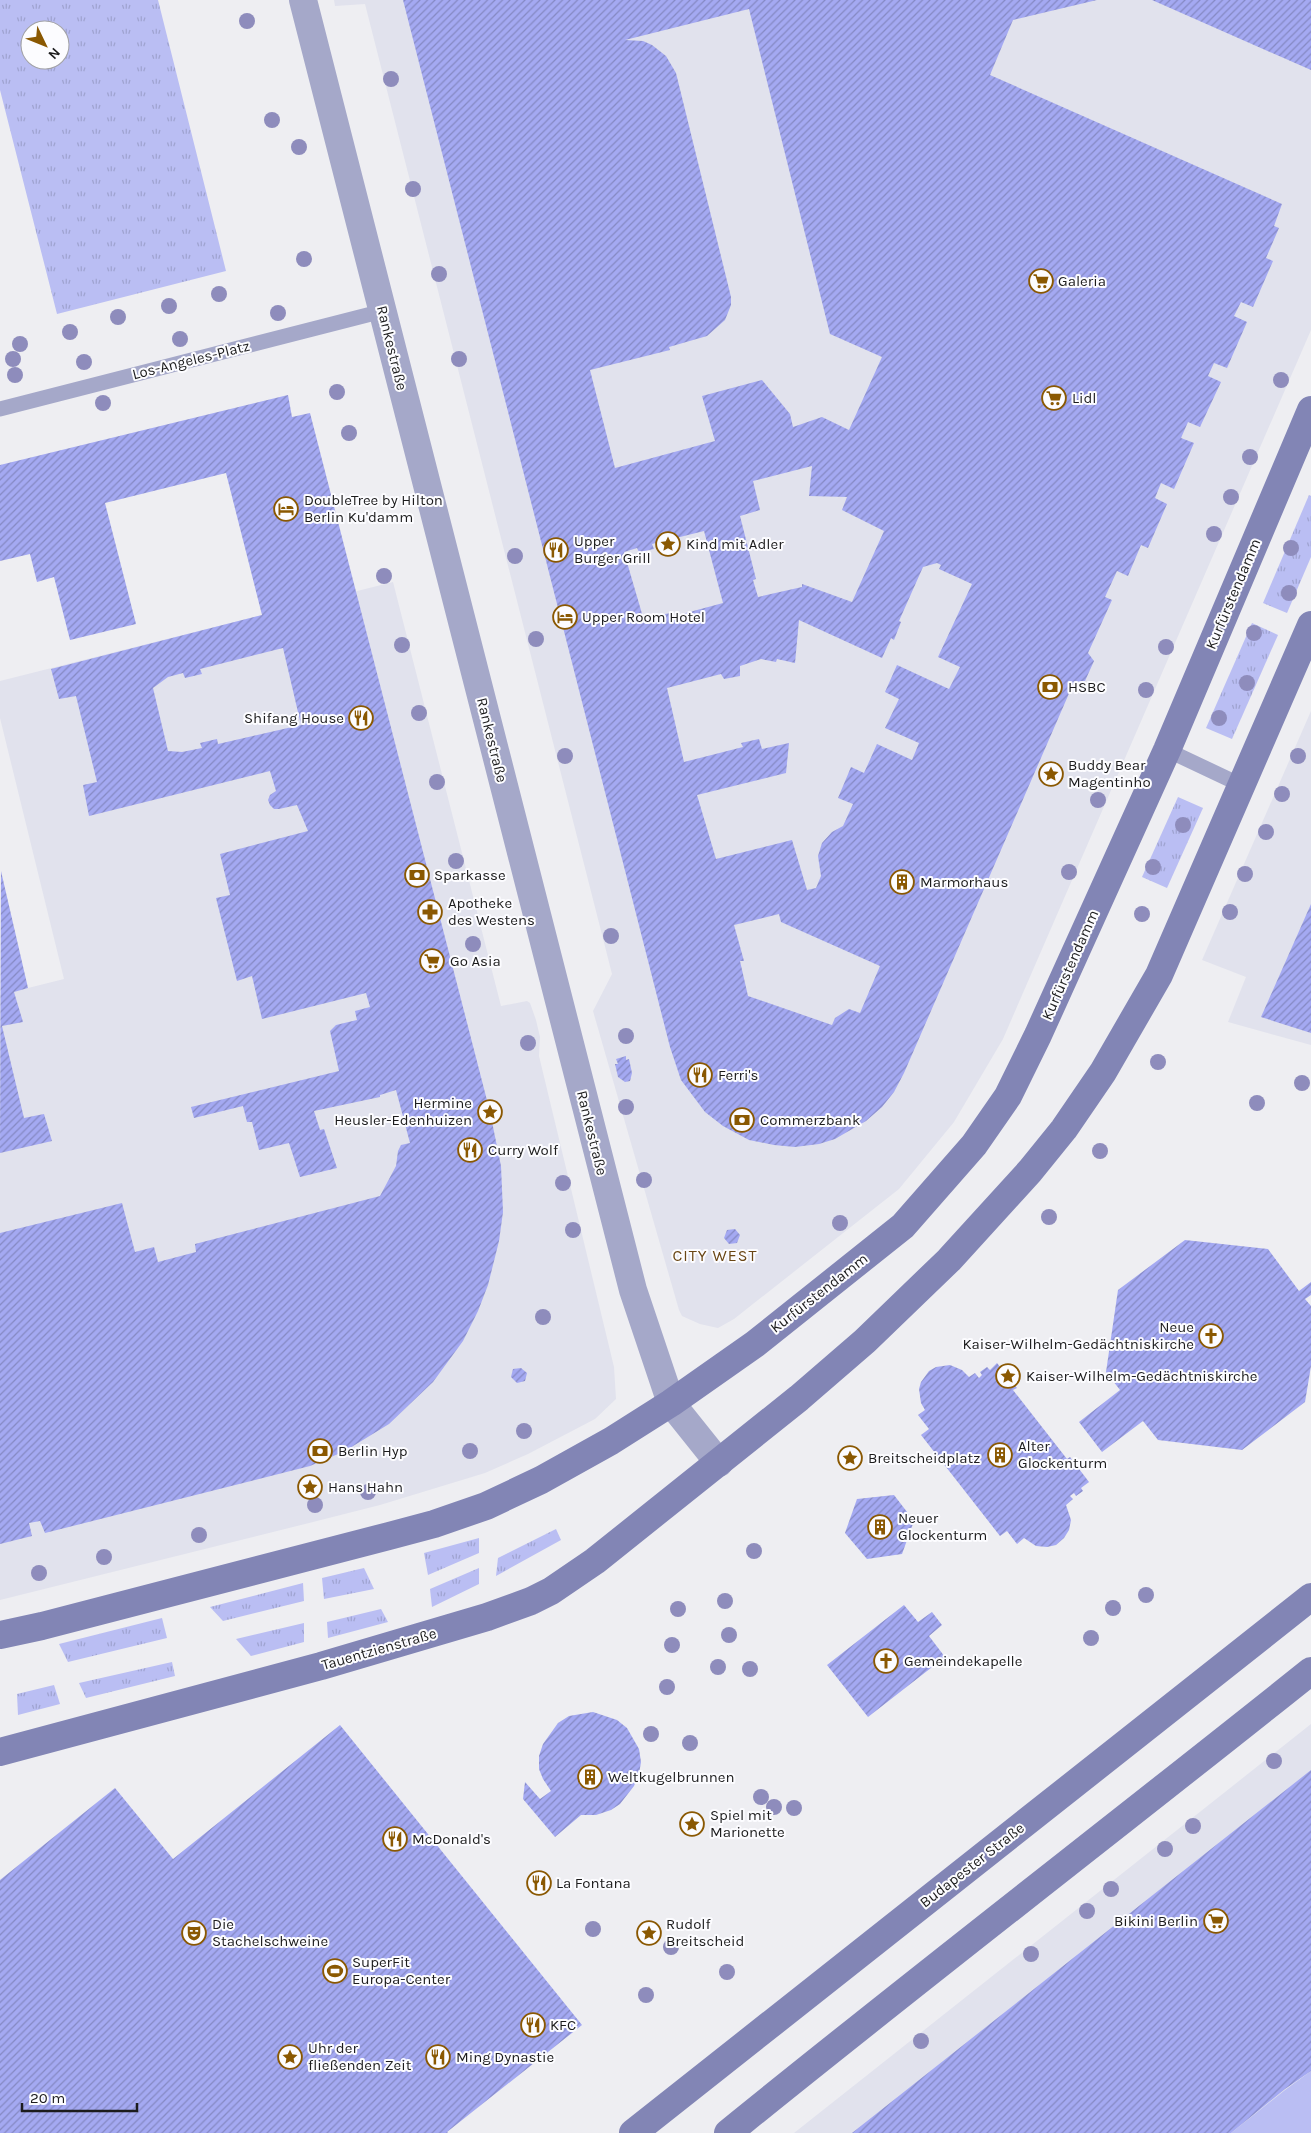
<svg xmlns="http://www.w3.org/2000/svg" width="1311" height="2133" font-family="Karla,sans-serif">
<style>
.built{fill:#e1e2ed}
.grass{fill:url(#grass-tufts);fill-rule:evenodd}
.park{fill:#babef3}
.building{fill:url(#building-hatch);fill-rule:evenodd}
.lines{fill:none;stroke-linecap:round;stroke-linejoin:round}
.service{stroke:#a5a8c9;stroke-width:15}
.minor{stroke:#a5a8c9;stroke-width:28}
.secondary{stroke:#8285b5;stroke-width:28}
.tree{fill:#8e8cbc}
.labels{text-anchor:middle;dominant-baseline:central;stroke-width:4;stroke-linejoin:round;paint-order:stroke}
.poi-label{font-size:15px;fill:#1c1c1d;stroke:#fcfcff;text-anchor:start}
.street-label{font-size:15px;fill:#1c1c1d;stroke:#fcfcff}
.neighbourhood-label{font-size:16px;letter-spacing:1px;fill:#6a4615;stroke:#fcfcff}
</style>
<defs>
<pattern id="grass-tufts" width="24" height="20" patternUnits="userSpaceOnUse" patternTransform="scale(1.25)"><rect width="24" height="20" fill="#babef3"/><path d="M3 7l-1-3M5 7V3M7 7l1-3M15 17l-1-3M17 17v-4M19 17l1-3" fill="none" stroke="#9fa3d0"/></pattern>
<pattern id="building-hatch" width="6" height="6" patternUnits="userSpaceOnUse" patternTransform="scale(1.25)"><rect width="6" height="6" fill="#a4a9f2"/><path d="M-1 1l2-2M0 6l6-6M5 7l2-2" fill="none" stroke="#8589c3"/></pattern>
</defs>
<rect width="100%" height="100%" fill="#eeeef2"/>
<g class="built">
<polygon points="334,0 1311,0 1311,330 1003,1039 954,1122 899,1189 734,1319 718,1328 700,1324 682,1316 679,1310 593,1011 612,974 365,4 335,6"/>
<polygon points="393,582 501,1006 527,1001 530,1003 536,1020 540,1037 539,1056 614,1367 616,1399 595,1419 528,1454 485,1473 380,1505 309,1523 0,1600 0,995 64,979 0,718 0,681"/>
<polygon points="1311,711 1311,1045 1228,1022 1246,977 1202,960"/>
<polygon points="1311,1724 1311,2071 1285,2090 1231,2133 794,2133"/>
</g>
<g class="grass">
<path d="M0,0h158l68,271 -169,43 -57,-224zM30,30h30v30h-30z"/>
<polygon points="1309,495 1311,496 1311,557 1287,613 1263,603"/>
<polygon points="1252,623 1278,635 1232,739 1206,728"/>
<polygon points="1178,797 1203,808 1167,888 1142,877"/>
<polygon points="556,1529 561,1540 496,1576 498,1558"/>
<polygon points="479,1538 479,1553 428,1575 424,1553"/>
<polygon points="364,1568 374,1589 324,1599 322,1578"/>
<polygon points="479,1568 479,1584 432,1607 430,1589"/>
<polygon points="303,1583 304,1601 223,1621 210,1607"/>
<polygon points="381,1609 388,1622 328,1638 327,1622"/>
<polygon points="162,1618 167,1638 68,1662 59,1644"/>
<polygon points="304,1623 304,1642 251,1656 236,1639"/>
<polygon points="172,1662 175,1676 86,1698 79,1683"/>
<polygon points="54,1685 60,1704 18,1715 17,1694"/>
</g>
<polygon class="park" points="1311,2071 1311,2133 1231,2133 1285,2090"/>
<g class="building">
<path d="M403,0h694l-84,20 -23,55 292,129 -8,22 5,2 -13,30 7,3 -20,46 -12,-5 -7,14 13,6 -20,46 -13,-5 -6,13 13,6 -21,45 -12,-5 -7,16 13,5 -20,46 -13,-6 -6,15 12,6 -19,44 -7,-3 -13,31 -11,-5 -12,26 7,3 -24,53 6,8 -9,20 -11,1 -170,391 -10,19 -12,15 -16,14 -31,18 -16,5 -24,3 -21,-2 -25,-5 -26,-14 -18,-14 -24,-32 -11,-33zM749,9l81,325 52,23 -33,73 -27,-13 -29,10 -3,-13 -28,-34 -60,16 13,45 -100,27 -25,-98 80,-20 -1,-3 38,-11 18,-16 6,-15v-8l-55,-224 -10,-17 -14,-11 -9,-4 -18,-1zM812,466l-3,30 38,1 -5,13 42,21 -32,71 -50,-18v3l-44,10 -5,-17 3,-1 -16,-63 20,-6 -7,-29zM704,531l19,72 -52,14 -1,-4 -14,3 2,4 -13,4 -21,-72 13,-4 2,4 15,-3 -2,-5zM937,563l4,2 -2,4 33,15 -34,73 22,10 -11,22 -52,-24 -12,27 14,7 -14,29 34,15 -7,17 -35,-16 -13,29 -13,-6 -13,31 15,6 -10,22 -11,6 -10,11 -4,13 3,20 -5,12 -9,2 -15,-50 -76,19 -19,-64 89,-22 3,-30 -27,6 -3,-10 -18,4 2,4 -59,15 -17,-74 54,-14 3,5 16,-3v-10l21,-7 15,3 1,-3 18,4 4,-43 83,38 9,-20 3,2 7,-18 -2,-1 24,-54zM779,914l2,8 99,44 -20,47 -11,-4 -14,9 -3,7 -84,-29 -8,-35h4l-10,-36z"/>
<polygon points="1152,0 1311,0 1311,70 1263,49"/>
<path d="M288,395l4,22 18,-4 180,699 11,54 2,46 -4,29 -11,44 -10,26 -15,30 -30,41 -44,42 -44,27 -35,15 -265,67 -5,-12 -11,2 3,13 -32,8v-311l122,-30 13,49 19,-5 4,15 38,-10 -1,-8 185,-48 16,-30 2,-15 3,-6 9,-2 -14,-53 -16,5v2l-66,14 6,19 4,-1 13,39 -37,9 -11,-34 -30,7 -7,-28h-5l-4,-16 -49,12 -3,-11 148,-36 -9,-40 6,-6 21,-5 -2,-9 15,-4 -4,-14 -104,26 -10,-43 -15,5 -21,-83 14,-3 -10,-41 88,-23 -11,-26 -18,4h-5l-4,-4 -2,-5 2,-5 6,-4 -6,-20 -181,45 -6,-31 14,-3 -21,-86 -17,3 -8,-30 211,-54 -36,-142 -121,30 31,121 -66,16 -16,-63 -17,5 -7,-28 -30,7v-96zM283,648l18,77 -83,19 -1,-5 -17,4 2,5 -20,4 -14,-1 -15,-63 15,-11 15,-4 2,5 17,-4 -2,-5z"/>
<polygon points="1,871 28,988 14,992 23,1022 2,1026 24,1118 44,1114 52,1141 0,1153"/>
<polygon points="1311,904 1311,1033 1261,1017"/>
<polygon points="626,1056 626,1060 629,1059 632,1073 630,1081 625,1082 618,1077 615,1064 618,1064 616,1059"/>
<polygon points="735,1229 740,1235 737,1243 729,1244 724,1238 727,1230"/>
<polygon points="1185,1240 1268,1249 1299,1291 1311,1282 1311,1295 1305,1299 1311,1306 1311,1366 1305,1402 1242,1450 1158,1440 1143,1421 1102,1452 1079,1422 1120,1390 1106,1372 1118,1290"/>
<polygon points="997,1363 1017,1388 1013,1390 1067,1459 1070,1457 1089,1482 1081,1488 1083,1491 1076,1496 1074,1493 1070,1496 1073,1499 1066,1505 1071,1520 1069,1530 1064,1538 1056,1545 1047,1547 1036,1546 1024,1538 1017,1544 1007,1531 1000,1536 921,1435 929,1429 918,1415 925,1410 921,1403 919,1389 921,1382 929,1371 936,1367 950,1365 962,1370 969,1377 975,1373 979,1378 982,1375 980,1372 987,1367 990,1370"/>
<polygon points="521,1368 527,1373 525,1381 517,1383 511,1377 513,1369"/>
<polygon points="894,1495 914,1521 902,1554 867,1559 845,1533 857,1499"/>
<polygon points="904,1605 918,1622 932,1612 942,1625 929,1636 945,1657 868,1717 827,1665"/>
<polygon points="593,1712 617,1720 627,1728 639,1749 641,1762 639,1774 634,1786 620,1804 611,1810 596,1815 581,1815 555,1837 523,1799 525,1782 540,1799 551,1791 543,1779 539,1769 539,1756 543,1744 558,1723 569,1716"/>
<polygon points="340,1725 582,2025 447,2132 448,2133 0,2133 0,1880 115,1788 173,1859"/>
<polygon points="1311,1770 1311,2071 1285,2089 1231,2133 852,2133"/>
</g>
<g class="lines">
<g class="service">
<polyline points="0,409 383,311"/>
<polyline points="1167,750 1241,785"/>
</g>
<polyline class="minor" points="303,0 633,1290 671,1403 719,1463"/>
<g class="secondary">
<polyline points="0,1635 42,1626 389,1536 434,1524 486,1506 541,1480 611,1441 671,1403 755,1344 903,1226 974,1145 1008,1096 1038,1035 1167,750 1311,410"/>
<polyline points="0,1752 321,1666 487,1617 531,1601 551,1591 595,1561 799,1398 865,1341 949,1260 1030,1171 1064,1129 1103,1072 1159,975 1311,625"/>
<polyline points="633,2133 1311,1597"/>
<path d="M728,2133c192,-156 389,-307 583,-462"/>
</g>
</g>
<g class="tree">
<circle cx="247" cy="21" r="8"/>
<circle cx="391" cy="79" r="8"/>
<circle cx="272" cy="120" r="8"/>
<circle cx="299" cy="147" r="8"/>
<circle cx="413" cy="189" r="8"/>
<circle cx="304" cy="259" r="8"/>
<circle cx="439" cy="274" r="8"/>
<circle cx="219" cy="294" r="8"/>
<circle cx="169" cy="306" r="8"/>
<circle cx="278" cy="313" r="8"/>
<circle cx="118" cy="317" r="8"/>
<circle cx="70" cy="332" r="8"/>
<circle cx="180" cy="339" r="8"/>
<circle cx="20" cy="344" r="8"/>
<circle cx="13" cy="359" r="8"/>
<circle cx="459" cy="359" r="8"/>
<circle cx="84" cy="362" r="8"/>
<circle cx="15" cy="375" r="8"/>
<circle cx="1281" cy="380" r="8"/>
<circle cx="337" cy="392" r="8"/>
<circle cx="103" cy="403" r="8"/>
<circle cx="349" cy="433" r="8"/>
<circle cx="1250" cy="457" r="8"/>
<circle cx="1231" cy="497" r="8"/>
<circle cx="1214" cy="534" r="8"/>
<circle cx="1291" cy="548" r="8"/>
<circle cx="515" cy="556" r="8"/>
<circle cx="384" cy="576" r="8"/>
<circle cx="1289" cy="593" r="8"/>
<circle cx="1254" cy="633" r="8"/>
<circle cx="536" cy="639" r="8"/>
<circle cx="402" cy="645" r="8"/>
<circle cx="1166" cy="647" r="8"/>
<circle cx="1247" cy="683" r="8"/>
<circle cx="1146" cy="690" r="8"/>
<circle cx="419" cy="713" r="8"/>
<circle cx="1219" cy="718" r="8"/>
<circle cx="565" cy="756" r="8"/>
<circle cx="1298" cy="756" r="8"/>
<circle cx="437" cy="782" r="8"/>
<circle cx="1282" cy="794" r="8"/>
<circle cx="1098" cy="800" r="8"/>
<circle cx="1183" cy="825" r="8"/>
<circle cx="1266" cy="832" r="8"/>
<circle cx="456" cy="861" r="8"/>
<circle cx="1153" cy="867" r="8"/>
<circle cx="1069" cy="872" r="8"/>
<circle cx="1245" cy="874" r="8"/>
<circle cx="1230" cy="912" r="8"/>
<circle cx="1142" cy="914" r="8"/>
<circle cx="611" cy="936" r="8"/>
<circle cx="473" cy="944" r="8"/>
<circle cx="626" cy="1036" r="8"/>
<circle cx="528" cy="1043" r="8"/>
<circle cx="1158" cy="1062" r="8"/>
<circle cx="1302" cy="1083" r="8"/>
<circle cx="1257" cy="1103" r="8"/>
<circle cx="626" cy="1107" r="8"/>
<circle cx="1100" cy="1151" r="8"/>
<circle cx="644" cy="1180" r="8"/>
<circle cx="563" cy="1183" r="8"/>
<circle cx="1049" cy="1217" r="8"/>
<circle cx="840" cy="1223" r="8"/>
<circle cx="573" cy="1230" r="8"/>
<circle cx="543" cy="1317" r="8"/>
<circle cx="524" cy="1431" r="8"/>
<circle cx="470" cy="1451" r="8"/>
<circle cx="368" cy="1492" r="8"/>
<circle cx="315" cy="1505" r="8"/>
<circle cx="199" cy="1535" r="8"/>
<circle cx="754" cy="1551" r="8"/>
<circle cx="104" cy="1557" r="8"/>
<circle cx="39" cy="1573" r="8"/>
<circle cx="1146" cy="1595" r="8"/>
<circle cx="725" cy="1601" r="8"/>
<circle cx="1113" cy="1608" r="8"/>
<circle cx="678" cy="1609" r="8"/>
<circle cx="729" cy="1635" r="8"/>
<circle cx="1091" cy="1638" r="8"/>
<circle cx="672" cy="1645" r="8"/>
<circle cx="718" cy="1667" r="8"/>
<circle cx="750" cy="1669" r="8"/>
<circle cx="667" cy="1687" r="8"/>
<circle cx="651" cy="1734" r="8"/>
<circle cx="690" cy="1743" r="8"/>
<circle cx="1274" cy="1761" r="8"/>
<circle cx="761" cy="1797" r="8"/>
<circle cx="774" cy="1807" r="8"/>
<circle cx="794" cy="1808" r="8"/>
<circle cx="1193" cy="1826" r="8"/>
<circle cx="1165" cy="1849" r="8"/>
<circle cx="1111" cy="1889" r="8"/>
<circle cx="1087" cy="1911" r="8"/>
<circle cx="593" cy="1929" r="8"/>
<circle cx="671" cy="1947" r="8"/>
<circle cx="1031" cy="1954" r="8"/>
<circle cx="727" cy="1972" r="8"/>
<circle cx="646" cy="1995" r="8"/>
<circle cx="921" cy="2041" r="8"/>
</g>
<defs>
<g id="supermarket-ring" transform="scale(1.25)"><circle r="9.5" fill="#fcfcff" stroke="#8a5802" stroke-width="1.5"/><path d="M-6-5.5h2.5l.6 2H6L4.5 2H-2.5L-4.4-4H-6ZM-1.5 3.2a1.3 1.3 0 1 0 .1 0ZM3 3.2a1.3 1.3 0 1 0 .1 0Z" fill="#8a5802"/></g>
<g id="hotel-ring" transform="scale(1.25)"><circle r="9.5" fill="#fcfcff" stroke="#8a5802" stroke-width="1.5"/><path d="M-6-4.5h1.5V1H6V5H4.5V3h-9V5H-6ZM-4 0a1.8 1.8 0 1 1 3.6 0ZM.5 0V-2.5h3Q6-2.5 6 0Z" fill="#8a5802"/></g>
<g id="sight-ring" transform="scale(1.25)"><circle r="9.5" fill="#fcfcff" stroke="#8a5802" stroke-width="1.5"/><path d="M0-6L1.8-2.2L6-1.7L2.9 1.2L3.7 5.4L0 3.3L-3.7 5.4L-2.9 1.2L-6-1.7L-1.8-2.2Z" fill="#8a5802"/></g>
<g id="restaurant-ring" transform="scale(1.25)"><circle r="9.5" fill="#fcfcff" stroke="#8a5802" stroke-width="1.5"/><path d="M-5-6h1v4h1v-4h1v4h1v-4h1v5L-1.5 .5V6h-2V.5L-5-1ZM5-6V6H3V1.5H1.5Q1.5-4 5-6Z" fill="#8a5802"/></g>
<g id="bank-ring" transform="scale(1.25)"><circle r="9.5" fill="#fcfcff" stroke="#8a5802" stroke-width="1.5"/><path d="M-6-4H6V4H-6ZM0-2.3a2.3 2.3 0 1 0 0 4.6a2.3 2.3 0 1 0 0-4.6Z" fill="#8a5802"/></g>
<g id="building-ring" transform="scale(1.25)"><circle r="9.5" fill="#fcfcff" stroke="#8a5802" stroke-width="1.5"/><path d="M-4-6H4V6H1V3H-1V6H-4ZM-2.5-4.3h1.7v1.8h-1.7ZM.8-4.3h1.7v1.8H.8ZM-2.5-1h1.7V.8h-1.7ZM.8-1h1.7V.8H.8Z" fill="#8a5802"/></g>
<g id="pharmacy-ring" transform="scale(1.25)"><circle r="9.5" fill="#fcfcff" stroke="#8a5802" stroke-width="1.5"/><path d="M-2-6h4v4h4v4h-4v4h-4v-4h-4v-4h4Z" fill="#8a5802"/></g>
<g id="church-ring" transform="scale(1.25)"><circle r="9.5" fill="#fcfcff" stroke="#8a5802" stroke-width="1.5"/><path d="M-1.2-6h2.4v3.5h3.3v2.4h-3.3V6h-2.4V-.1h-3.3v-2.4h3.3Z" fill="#8a5802"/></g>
<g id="theatre-ring" transform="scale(1.25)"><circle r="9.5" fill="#fcfcff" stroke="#8a5802" stroke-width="1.5"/><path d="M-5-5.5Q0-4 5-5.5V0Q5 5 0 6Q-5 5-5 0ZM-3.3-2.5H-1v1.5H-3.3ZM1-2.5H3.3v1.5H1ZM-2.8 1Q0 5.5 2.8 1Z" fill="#8a5802"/></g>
<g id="stadium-ring" transform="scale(1.25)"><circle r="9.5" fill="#fcfcff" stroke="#8a5802" stroke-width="1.5"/><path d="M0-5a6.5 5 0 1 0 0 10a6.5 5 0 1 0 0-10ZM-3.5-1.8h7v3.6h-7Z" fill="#8a5802"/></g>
</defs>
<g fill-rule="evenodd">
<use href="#supermarket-ring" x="1041" y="281"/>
<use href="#supermarket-ring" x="1054" y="398"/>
<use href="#hotel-ring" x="286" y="509"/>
<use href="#sight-ring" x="668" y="544"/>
<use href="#restaurant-ring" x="556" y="550"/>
<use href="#hotel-ring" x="565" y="617"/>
<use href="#bank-ring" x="1050" y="687"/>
<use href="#restaurant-ring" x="361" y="718"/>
<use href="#sight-ring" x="1051" y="774"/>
<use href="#bank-ring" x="417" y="875"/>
<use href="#building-ring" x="902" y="882"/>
<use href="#pharmacy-ring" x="430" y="912"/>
<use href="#supermarket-ring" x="432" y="961"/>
<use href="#restaurant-ring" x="700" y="1075"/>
<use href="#sight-ring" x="490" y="1112"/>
<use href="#bank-ring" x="742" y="1120"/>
<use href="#restaurant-ring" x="470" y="1150"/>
<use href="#church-ring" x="1211" y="1336"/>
<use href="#sight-ring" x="1008" y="1376"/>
<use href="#bank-ring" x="320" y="1451"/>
<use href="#building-ring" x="1000" y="1455"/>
<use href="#sight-ring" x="850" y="1458"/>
<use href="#sight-ring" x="310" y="1487"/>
<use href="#building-ring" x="880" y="1527"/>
<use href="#church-ring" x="886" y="1661"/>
<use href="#building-ring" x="590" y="1777"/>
<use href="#sight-ring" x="692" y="1824"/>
<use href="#restaurant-ring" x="395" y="1839"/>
<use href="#restaurant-ring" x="539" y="1883"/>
<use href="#supermarket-ring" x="1216" y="1921"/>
<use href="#theatre-ring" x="194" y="1933"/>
<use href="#sight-ring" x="649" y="1933"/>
<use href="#stadium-ring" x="335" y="1971"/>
<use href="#restaurant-ring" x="533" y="2025"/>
<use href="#sight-ring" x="290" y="2057"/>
<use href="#restaurant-ring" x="438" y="2057"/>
</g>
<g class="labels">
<g class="poi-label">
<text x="1058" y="281">Galeria</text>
<text x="1072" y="398">Lidl</text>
<text x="304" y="500">DoubleTree by Hilton<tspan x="304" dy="17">Berlin Ku'damm</tspan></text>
<text x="574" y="541">Upper<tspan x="574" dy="17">Burger Grill</tspan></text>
<text x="686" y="544">Kind mit Adler</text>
<text x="582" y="617">Upper Room Hotel</text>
<text x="1068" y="687">HSBC</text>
<text x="344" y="718" text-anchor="end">Shifang House</text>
<text x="1068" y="765">Buddy Bear<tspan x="1068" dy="17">Magentinho</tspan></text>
<text x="434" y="875">Sparkasse</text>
<text x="920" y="882">Marmorhaus</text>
<text x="448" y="903">Apotheke<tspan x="448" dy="17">des Westens</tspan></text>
<text x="450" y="961">Go Asia</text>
<text x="718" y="1075">Ferri's</text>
<text x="472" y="1103" text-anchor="end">Hermine<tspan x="472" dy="17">Heusler-Edenhuizen</tspan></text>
<text x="760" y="1120">Commerzbank</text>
<text x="488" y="1150">Curry Wolf</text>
<text x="1194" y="1327" text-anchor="end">Neue<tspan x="1194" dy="17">Kaiser-Wilhelm-Gedächtniskirche</tspan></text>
<text x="1026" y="1376">Kaiser-Wilhelm-Gedächtniskirche</text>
<text x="1018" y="1446">Alter<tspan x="1018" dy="17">Glockenturm</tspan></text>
<text x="338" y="1451">Berlin Hyp</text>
<text x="868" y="1458">Breitscheidplatz</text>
<text x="328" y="1487">Hans Hahn</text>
<text x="898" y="1518">Neuer<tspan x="898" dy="17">Glockenturm</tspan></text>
<text x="904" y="1661">Gemeindekapelle</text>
<text x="608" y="1777">Weltkugelbrunnen</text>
<text x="710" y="1815">Spiel mit<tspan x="710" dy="17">Marionette</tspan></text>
<text x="412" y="1839">McDonald's</text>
<text x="556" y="1883">La Fontana</text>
<text x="1198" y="1921" text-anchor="end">Bikini Berlin</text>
<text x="212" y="1924">Die<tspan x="212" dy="17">Stachelschweine</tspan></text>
<text x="666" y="1924">Rudolf<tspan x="666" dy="17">Breitscheid</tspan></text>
<text x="352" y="1962">SuperFit<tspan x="352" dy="17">Europa-Center</tspan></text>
<text x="550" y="2025">KFC</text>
<text x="308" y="2048">Uhr der<tspan x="308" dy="17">fließenden Zeit</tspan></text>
<text x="456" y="2057">Ming Dynastie</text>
</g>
<g class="street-label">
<text transform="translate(392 348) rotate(76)">Rankestraße</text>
<text transform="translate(191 360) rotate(-14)">Los-Angeles-Platz</text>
<text transform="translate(1233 594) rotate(-67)">Kurfürstendamm</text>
<text transform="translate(492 740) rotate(76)">Rankestraße</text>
<text transform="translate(1070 965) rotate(-66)">Kurfürstendamm</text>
<text transform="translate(592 1133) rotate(76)">Rankestraße</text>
<text transform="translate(819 1293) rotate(-38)">Kurfürstendamm</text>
<text transform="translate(379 1649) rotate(-16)">Tauentzienstraße</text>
<text transform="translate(972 1865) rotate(-38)">Budapester Straße</text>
</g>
<g class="neighbourhood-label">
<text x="715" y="1255">CITY WEST</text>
</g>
</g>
<g transform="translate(45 45) rotate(133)"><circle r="24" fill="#fcfcff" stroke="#a2a2a5"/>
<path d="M0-4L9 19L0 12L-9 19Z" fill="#8a5802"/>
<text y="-8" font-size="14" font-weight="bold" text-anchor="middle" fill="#1c1c1d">N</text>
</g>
<path d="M22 2103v8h115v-8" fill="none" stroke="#1c1c1d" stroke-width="2.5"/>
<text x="30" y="2103" font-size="15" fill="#1c1c1d" stroke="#fcfcff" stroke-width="4" paint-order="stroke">20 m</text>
</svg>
